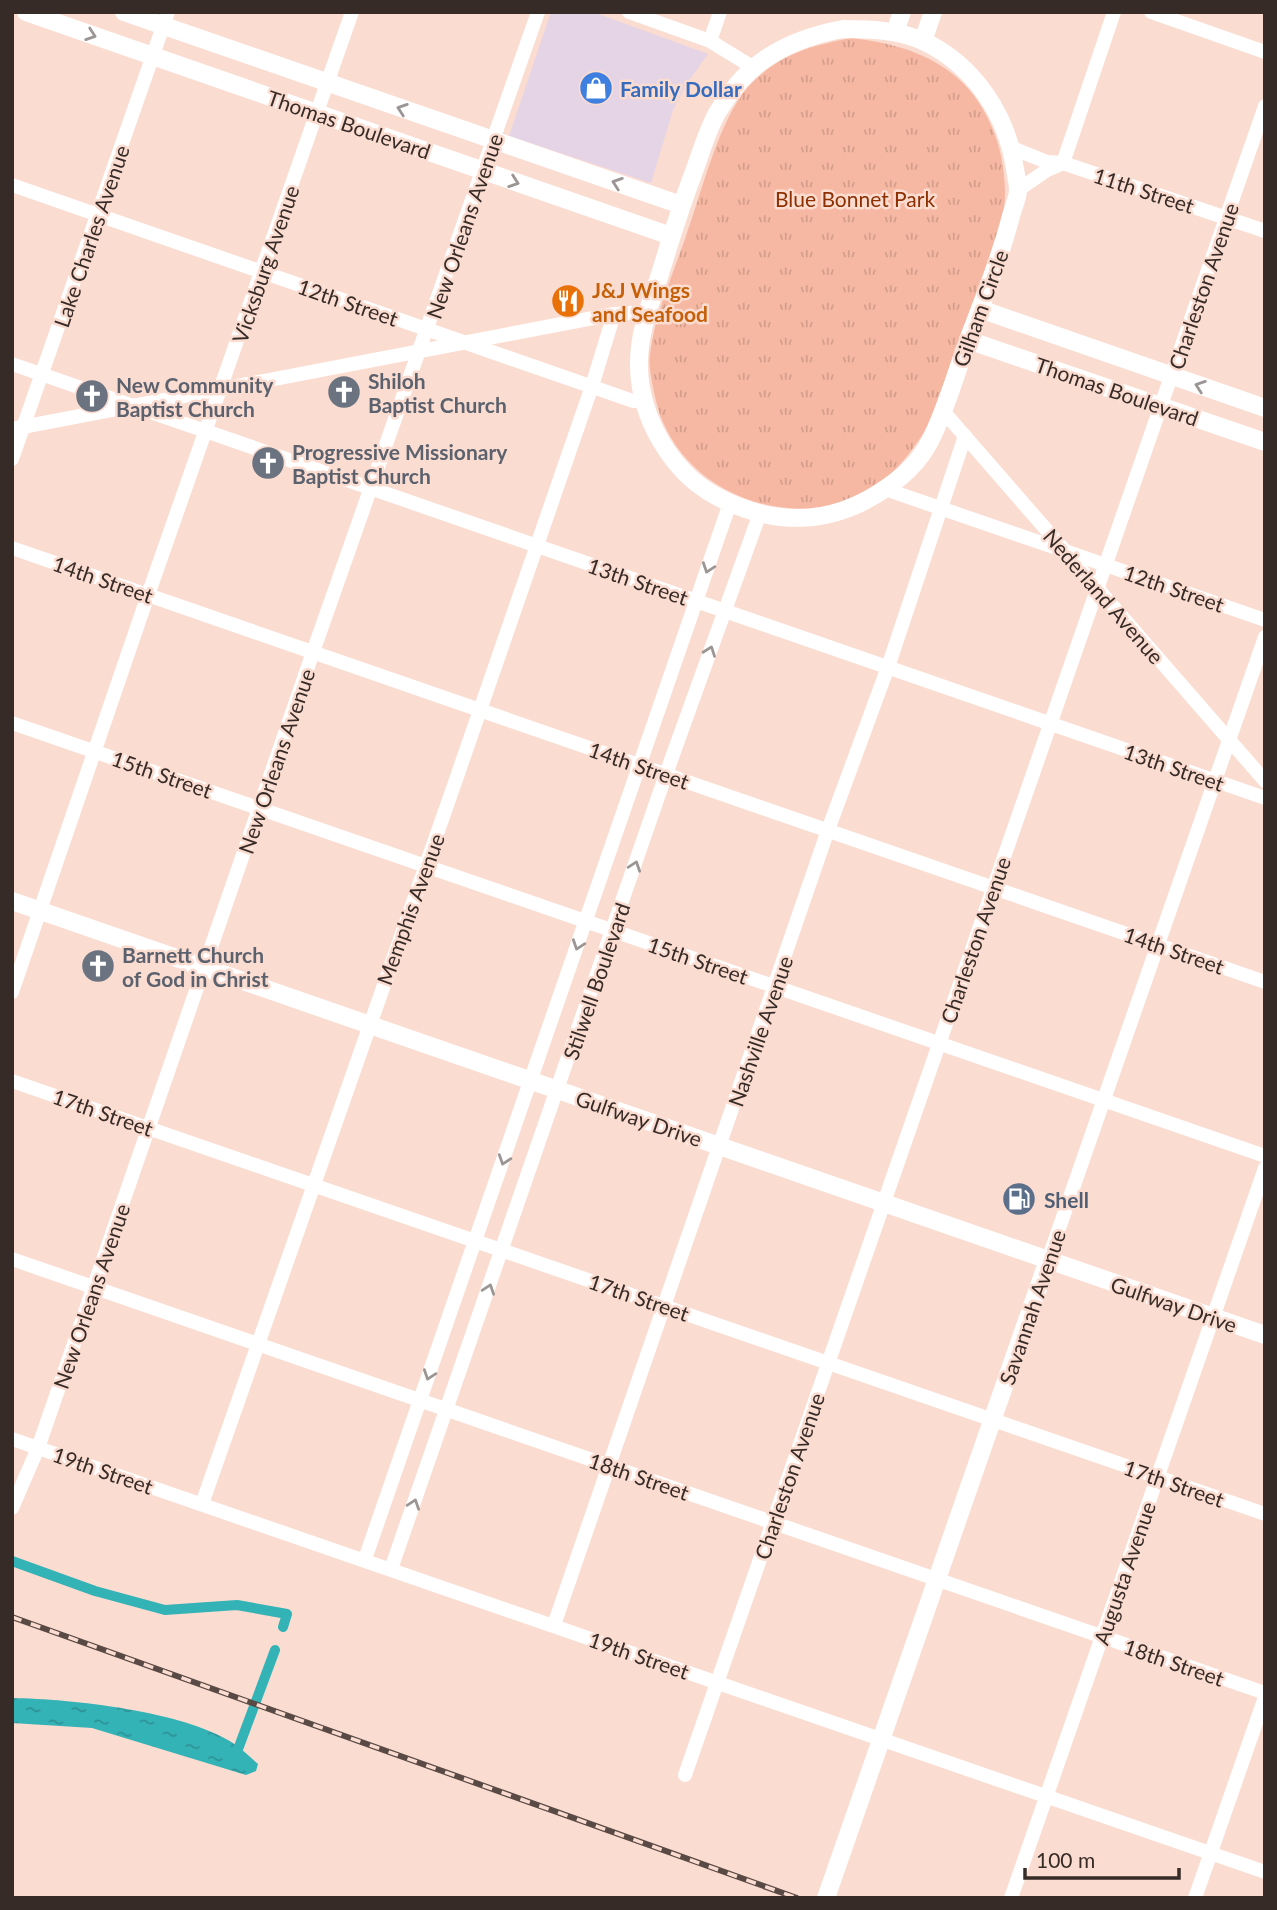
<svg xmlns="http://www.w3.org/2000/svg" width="1277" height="1910" font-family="Lato,sans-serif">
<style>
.commercial{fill:#e4d4e6}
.park{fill:url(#park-tufts)}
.water{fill:url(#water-ripples)}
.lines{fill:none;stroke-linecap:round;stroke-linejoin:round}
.canal{stroke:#34b3b7;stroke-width:10}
.minor{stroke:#fff;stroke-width:14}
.major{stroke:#fff;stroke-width:18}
.rail-casing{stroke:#5a4a45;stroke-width:6}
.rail{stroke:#fbdcd1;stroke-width:3.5;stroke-dasharray:10;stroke-linecap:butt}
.oneway{stroke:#9b9593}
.labels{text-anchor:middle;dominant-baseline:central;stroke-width:5;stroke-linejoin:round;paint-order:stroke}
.shop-label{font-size:21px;font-weight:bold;fill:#366cbe;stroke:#fbdcd1;text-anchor:start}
.street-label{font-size:21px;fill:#372b27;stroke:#fbdcd1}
.park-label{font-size:21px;fill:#8e3002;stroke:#fbdcd1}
.food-label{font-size:21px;font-weight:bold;fill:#c56008;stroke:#fbdcd1;text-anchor:start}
.worship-label{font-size:21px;font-weight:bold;fill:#5b616d;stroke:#fbdcd1;text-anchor:start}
.service-label{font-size:21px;font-weight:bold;fill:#4e5e75;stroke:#fbdcd1;text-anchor:start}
</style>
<defs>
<pattern id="park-tufts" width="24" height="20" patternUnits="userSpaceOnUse" patternTransform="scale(1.75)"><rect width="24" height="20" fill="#f6b8a2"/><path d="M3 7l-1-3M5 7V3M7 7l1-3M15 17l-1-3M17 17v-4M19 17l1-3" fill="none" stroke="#d49e8c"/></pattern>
<pattern id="water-ripples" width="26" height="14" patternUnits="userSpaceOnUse" patternTransform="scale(1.75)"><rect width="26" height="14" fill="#34b3b7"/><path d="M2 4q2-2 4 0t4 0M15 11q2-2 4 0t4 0" fill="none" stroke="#2d9295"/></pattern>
</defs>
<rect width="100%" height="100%" fill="#fbdcd1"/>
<polygon class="commercial" points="551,12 593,12 708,54 686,85 673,110 651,183 509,136"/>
<path class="park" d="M851,38c35,4 70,12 99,34 45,33 64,101 51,154 -5,22 -16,44 -23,65 -17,45 -33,90 -50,135 -17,27 -39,57 -70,71 -79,34 -181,-9 -202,-96 -3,-13 -8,-34 -6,-47 5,-41 24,-82 37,-121 15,-42 32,-113 61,-146 29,-32 62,-41 103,-49z"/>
<path class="water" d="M12,1698c60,1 171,13 221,45 9,6 17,14 25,21l-2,7 -10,4 -154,-47 -80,-5z"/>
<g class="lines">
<g class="canal">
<polyline points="12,1561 95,1591 165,1610 237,1605 287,1614 283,1627"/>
<polyline points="234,1760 275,1650"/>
</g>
<g class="minor">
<polyline points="629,12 710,41 754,68"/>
<polyline points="1151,12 1265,52"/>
<polyline points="710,41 720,12"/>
<polyline points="1012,148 1047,162 1063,163 1265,231"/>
<polyline points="1063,163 1114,12"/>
<polyline points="12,185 633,401 645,400"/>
<polyline points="1018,190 1047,170 1061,164"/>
<polyline points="12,364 1265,798"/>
<polyline points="943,411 1265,781"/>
<polyline points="12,429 614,314 647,312"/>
<polyline points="12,459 168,12"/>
<polyline points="885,489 1265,620"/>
<polyline points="12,548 1265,982"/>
<polyline points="12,723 1265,1156"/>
<polyline points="12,992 148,595 352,12"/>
<polyline points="12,1081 1265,1514"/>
<polyline points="12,1259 1265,1693"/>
<polyline points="1048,1260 1265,637"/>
<polyline points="12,1439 1265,1872"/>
<polyline points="202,1504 452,791 592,386 614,314"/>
<polyline points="12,1508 38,1448 313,652 538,12"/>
<polyline points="365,1559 730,503"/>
<polyline points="391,1569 666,774 760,513"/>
<polyline points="554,1625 828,830 888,667 965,436"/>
<polyline points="685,1775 1265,106"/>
<polyline points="1011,1898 1265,1168"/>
<polyline points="1195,1898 1265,1697"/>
</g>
<g class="major">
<polyline points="26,12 671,236"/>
<polyline points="124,12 681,205"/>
<path d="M843,29c27,0 55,1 80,12 51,24 84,74 92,128 1,7 3,14 3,21 0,8 -5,18 -7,26 -10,39 -25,78 -40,116 -14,36 -23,74 -41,109 -9,18 -24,33 -41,45 -54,39 -113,42 -173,10 -45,-24 -76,-79 -77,-129 -1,-32 11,-63 21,-93 10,-33 20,-65 32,-97 8,-21 14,-44 25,-64 7,-11 15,-23 24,-33 27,-30 64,-44 102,-51z"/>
<polyline points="895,32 902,12"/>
<polyline points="923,41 933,12"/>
<polyline points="980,309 1265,408"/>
<polyline points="968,340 1265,442"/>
<polyline points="12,901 1265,1335"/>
<polyline points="826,1898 1048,1260"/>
</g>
<g class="rail-casing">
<polyline id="rail" points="12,1617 797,1898"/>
</g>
<use href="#rail" class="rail"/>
</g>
<defs><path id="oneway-chevron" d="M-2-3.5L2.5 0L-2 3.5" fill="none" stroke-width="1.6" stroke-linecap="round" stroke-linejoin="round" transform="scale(1.75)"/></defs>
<g class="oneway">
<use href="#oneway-chevron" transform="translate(91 35) rotate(19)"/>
<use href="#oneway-chevron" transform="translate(402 109) rotate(-161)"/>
<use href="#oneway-chevron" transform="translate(514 182) rotate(19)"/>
<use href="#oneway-chevron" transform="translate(617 183) rotate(-161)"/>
<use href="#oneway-chevron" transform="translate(1200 386) rotate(-161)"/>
<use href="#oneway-chevron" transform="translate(708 568) rotate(109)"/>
<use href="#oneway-chevron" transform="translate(710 651) rotate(-70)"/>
<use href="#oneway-chevron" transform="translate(635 866) rotate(-71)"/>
<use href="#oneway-chevron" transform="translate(578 945) rotate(109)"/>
<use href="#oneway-chevron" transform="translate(504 1160) rotate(109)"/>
<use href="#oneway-chevron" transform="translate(489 1289) rotate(-71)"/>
<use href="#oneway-chevron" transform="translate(429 1375) rotate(109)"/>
<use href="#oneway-chevron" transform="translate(414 1504) rotate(-71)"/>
</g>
<defs>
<g id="shop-disc" transform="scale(1.75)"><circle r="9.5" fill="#3f7fe0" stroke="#fbdcd1"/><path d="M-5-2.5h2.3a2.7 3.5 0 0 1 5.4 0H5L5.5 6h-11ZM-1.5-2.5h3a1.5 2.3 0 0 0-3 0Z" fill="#fff"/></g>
<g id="restaurant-disc" transform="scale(1.75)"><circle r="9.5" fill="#e8710a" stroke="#fbdcd1"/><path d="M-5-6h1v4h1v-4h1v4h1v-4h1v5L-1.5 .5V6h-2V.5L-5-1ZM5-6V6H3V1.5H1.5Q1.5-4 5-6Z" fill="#fff"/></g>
<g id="church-disc" transform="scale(1.75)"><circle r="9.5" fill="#6b7280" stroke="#fbdcd1"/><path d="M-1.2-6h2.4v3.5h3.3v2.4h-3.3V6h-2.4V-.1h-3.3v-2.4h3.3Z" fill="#fff"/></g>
<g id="fuel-disc" transform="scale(1.75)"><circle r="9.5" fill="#5c6f8a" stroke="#fbdcd1"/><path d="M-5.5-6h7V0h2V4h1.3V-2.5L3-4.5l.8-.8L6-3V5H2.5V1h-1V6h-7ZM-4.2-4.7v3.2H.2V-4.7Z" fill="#fff"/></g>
</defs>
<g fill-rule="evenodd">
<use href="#shop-disc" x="596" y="88"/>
<use href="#restaurant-disc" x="568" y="301"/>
<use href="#church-disc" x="344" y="392"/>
<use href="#church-disc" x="92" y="396"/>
<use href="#church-disc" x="268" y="463"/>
<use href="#church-disc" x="98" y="966"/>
<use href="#fuel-disc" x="1019" y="1199"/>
</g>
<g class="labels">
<g class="shop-label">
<text x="620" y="88">Family Dollar</text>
</g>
<g class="street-label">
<text transform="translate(349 124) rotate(19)">Thomas Boulevard</text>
<text transform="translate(1144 190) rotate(18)">11th Street</text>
<text transform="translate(464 226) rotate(-71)">New Orleans Avenue</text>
<text transform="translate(91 236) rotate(-71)">Lake Charles Avenue</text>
<text transform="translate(265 264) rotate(-71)">Vicksburg Avenue</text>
<text transform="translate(1203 286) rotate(-71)">Charleston Avenue</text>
<text transform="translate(348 302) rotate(19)">12th Street</text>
<text transform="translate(980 308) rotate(-70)">Gilham Circle</text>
<text transform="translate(1117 391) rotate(19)">Thomas Boulevard</text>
<text transform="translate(103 579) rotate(19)">14th Street</text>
<text transform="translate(638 581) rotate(19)">13th Street</text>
<text transform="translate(1174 588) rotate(19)">12th Street</text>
<text transform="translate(1104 596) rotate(49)">Nederland Avenue</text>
<text transform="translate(276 761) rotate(-71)">New Orleans Avenue</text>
<text transform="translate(639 765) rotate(19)">14th Street</text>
<text transform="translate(1174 767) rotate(19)">13th Street</text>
<text transform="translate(162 774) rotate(19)">15th Street</text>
<text transform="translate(410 909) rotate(-70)">Memphis Avenue</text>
<text transform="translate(975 940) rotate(-71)">Charleston Avenue</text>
<text transform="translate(1174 950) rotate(19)">14th Street</text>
<text transform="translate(698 960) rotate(19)">15th Street</text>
<text transform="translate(596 981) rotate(-71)">Stilwell Boulevard</text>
<text transform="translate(760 1031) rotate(-71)">Nashville Avenue</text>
<text transform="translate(103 1112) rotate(19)">17th Street</text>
<text transform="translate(639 1118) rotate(19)">Gulfway Drive</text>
<text transform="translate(91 1296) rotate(-71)">New Orleans Avenue</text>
<text transform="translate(639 1297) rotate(19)">17th Street</text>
<text transform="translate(1174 1304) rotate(19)">Gulfway Drive</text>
<text transform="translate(1032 1307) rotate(-71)">Savannah Avenue</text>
<text transform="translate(103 1470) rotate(19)">19th Street</text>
<text transform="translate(639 1476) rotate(19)">18th Street</text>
<text transform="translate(789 1476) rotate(-71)">Charleston Avenue</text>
<text transform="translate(1174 1483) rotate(19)">17th Street</text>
<text transform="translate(1124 1573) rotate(-71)">Augusta Avenue</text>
<text transform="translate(639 1655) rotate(19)">19th Street</text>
<text transform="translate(1174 1662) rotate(19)">18th Street</text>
</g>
<g class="park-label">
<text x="855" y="198">Blue Bonnet Park</text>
</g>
<g class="food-label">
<text x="592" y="289">J&amp;J Wings<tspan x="592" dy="24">and Seafood</tspan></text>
</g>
<g class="worship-label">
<text x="368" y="380">Shiloh<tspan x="368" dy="24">Baptist Church</tspan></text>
<text x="116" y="384">New Community<tspan x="116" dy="24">Baptist Church</tspan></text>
<text x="292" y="451">Progressive Missionary<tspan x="292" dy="24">Baptist Church</tspan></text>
<text x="122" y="954">Barnett Church<tspan x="122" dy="24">of God in Christ</tspan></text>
</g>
<g class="service-label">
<text x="1044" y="1199">Shell</text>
</g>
</g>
<rect width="1277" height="1910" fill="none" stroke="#372b27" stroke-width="28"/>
<path d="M1025 1868v10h154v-10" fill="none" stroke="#372b27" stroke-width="3.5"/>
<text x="1036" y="1868" font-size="21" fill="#372b27" stroke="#fbdcd1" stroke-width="5" paint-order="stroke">100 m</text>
</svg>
